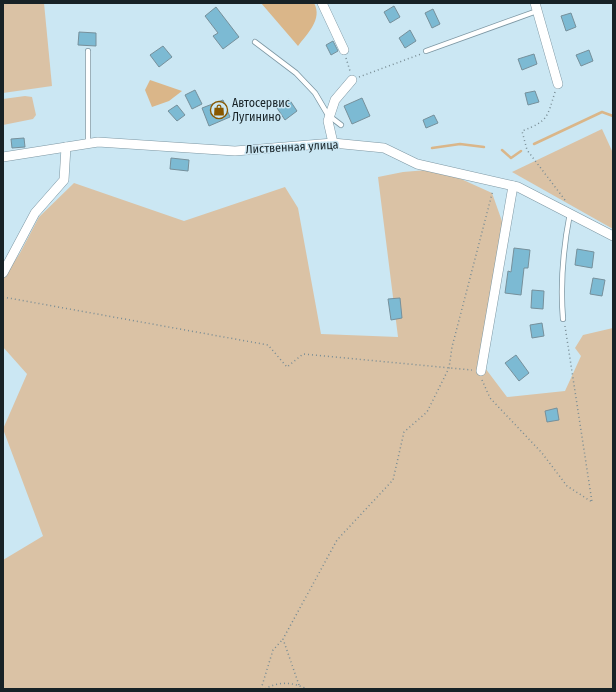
<svg xmlns="http://www.w3.org/2000/svg" width="616" height="692" font-family="'Fira Sans Condensed',sans-serif">
<style>
.green{fill:#dac2a5}
.water{fill:#dab689}
.lines{fill:none;stroke-linecap:round;stroke-linejoin:round}
.stream{stroke:#dab689;stroke-width:2.5}
.building{fill:#7cbad3;stroke:#76909b}
.lane-casing{stroke:#7d97a3;stroke-width:6}
.street-casing{stroke:#7d97a3;stroke-width:10}
.path{stroke:#788c94;stroke-width:1.5;stroke-dasharray:1 3;stroke-linecap:butt}
.lane{stroke:#fff;stroke-width:4.5}
.street{stroke:#fff;stroke-width:9}
.labels{text-anchor:middle;dominant-baseline:central;stroke-width:3;stroke-linejoin:round;paint-order:stroke}
.poi-label{font-size:12px;fill:#172226;stroke:#cbe7f3;text-anchor:start}
.street-label{font-size:12px;fill:#172226;stroke:#cbe7f3}
</style>
<rect width="100%" height="100%" fill="#cbe7f3"/>
<g class="green">
<polygon points="3,3 44,3 52,86 3,93"/>
<polygon points="25,96 32,97 36,115 33,119 3,125 3,99"/>
<polygon points="602,129 613,153 613,229 512,172"/>
<polygon points="439,169 492,193 503,224 479,360 507,397 565,391 581,356 575,348 583,335 613,328 613,689 3,689 3,560 43,536 3,429 27,374 3,347 3,279 20,253 39,217 74,183 184,221 285,187 298,208 321,334 398,337 378,177 403,172"/>
</g>
<g class="water">
<path d="M261,3h53c9,16 -7,31 -16,43z"/>
<polygon points="150,80 182,91 169,101 152,107 145,90"/>
</g>
<g class="lines">
<g class="stream">
<polyline points="534,144 602,112 613,116"/>
<polyline points="432,148 460,144 484,147"/>
<polyline points="502,150 511,158 521,151"/>
</g>
</g>
<g class="building">
<polygon points="394,6 400,17 390,23 384,12"/>
<polygon points="216,7 239,37 223,49 213,36 218,33 205,16"/>
<polygon points="433,9 440,24 432,28 425,13"/>
<polygon points="571,13 576,27 566,31 561,16"/>
<polygon points="410,30 416,41 405,48 399,38"/>
<polygon points="79,32 96,33 96,46 78,45"/>
<polygon points="333,41 338,51 331,55 326,45"/>
<polygon points="163,46 172,57 159,67 150,55"/>
<polygon points="589,50 593,61 581,66 576,55"/>
<polygon points="534,54 537,64 522,70 518,59"/>
<polygon points="195,90 202,104 192,109 185,95"/>
<polygon points="535,91 539,102 528,105 525,93"/>
<polygon points="362,98 370,116 352,124 344,106"/>
<polygon points="289,99 297,111 285,120 277,108"/>
<polygon points="223,100 230,117 209,126 202,108"/>
<polygon points="177,105 185,115 177,121 168,111"/>
<polygon points="434,115 438,123 426,128 423,120"/>
<polygon points="24,138 25,147 12,148 11,139"/>
<polygon points="171,158 189,160 188,171 170,169"/>
<polygon points="514,248 530,250 528,268 524,268 521,295 505,293 508,271 511,272"/>
<polygon points="577,249 594,252 592,268 575,265"/>
<polygon points="593,278 605,280 602,296 590,294"/>
<polygon points="532,290 544,291 543,309 531,308"/>
<polygon points="400,298 402,318 391,320 388,299"/>
<polygon points="542,323 544,336 532,338 530,325"/>
<polygon points="516,355 529,373 519,381 505,363"/>
<polygon points="557,408 559,420 547,422 545,411"/>
</g>
<g class="lines">
<g class="lane-casing">
<g id="lane">
<polyline points="255,42 296,73 315,93 328,115 341,125"/>
<polyline points="426,51 537,11"/>
<polyline points="88,143 88,51"/>
<path d="M563,319c-3,-36 0,-70 7,-106"/>
</g>
</g>
<g class="street-casing">
<g id="street">
<polyline points="322,3 344,50"/>
<polyline points="535,3 558,84"/>
<polyline points="333,143 328,121 335,100 352,80"/>
<polyline points="3,157 98,142 235,151 333,143 384,148 417,164 518,187 613,236"/>
<polyline points="3,273 35,213 64,180 66,147"/>
<polyline points="481,371 513,186"/>
</g>
</g>
<g class="path">
<polyline points="346,58 350,71"/>
<polyline points="359,77 421,54"/>
<path d="M555,92c-8,26 -7,29 -33,39l5,19 38,50"/>
<polyline points="3,297 268,345 287,367 303,354 472,370"/>
<polyline points="565,326 592,502"/>
<polyline points="482,380 490,398 542,453 567,486 592,502"/>
<polyline points="299,685 283,639 337,540 393,480 404,432 427,412 449,368 452,347 493,190"/>
<polyline points="261,689 273,650 283,639"/>
<path d="M265,689c13,-8 28,-7 42,0"/>
</g>
<use href="#lane" class="lane"/>
<use href="#street" class="street"/>
</g>
<defs>
<g id="shop-ring" transform="scale(0.9)"><circle r="9.5" fill="#cbe7f3" stroke="#895800" stroke-width="1.5"/><path d="M-5-2.5h2.3a2.7 3.5 0 0 1 5.4 0H5L5.5 6h-11ZM-1.5-2.5h3a1.5 2.3 0 0 0-3 0Z" fill="#895800"/></g>
</defs>
<g fill-rule="evenodd">
<use href="#shop-ring" x="219" y="110"/>
</g>
<g class="labels">
<g class="poi-label">
<text x="232" y="103">Автосервис<tspan x="232" dy="14">Лугинино</tspan></text>
</g>
<g class="street-label">
<text transform="translate(292 147) rotate(-3)">Лиственная улица</text>
</g>
</g>
<rect width="616" height="692" fill="none" stroke="#172226" stroke-width="8"/>
</svg>
